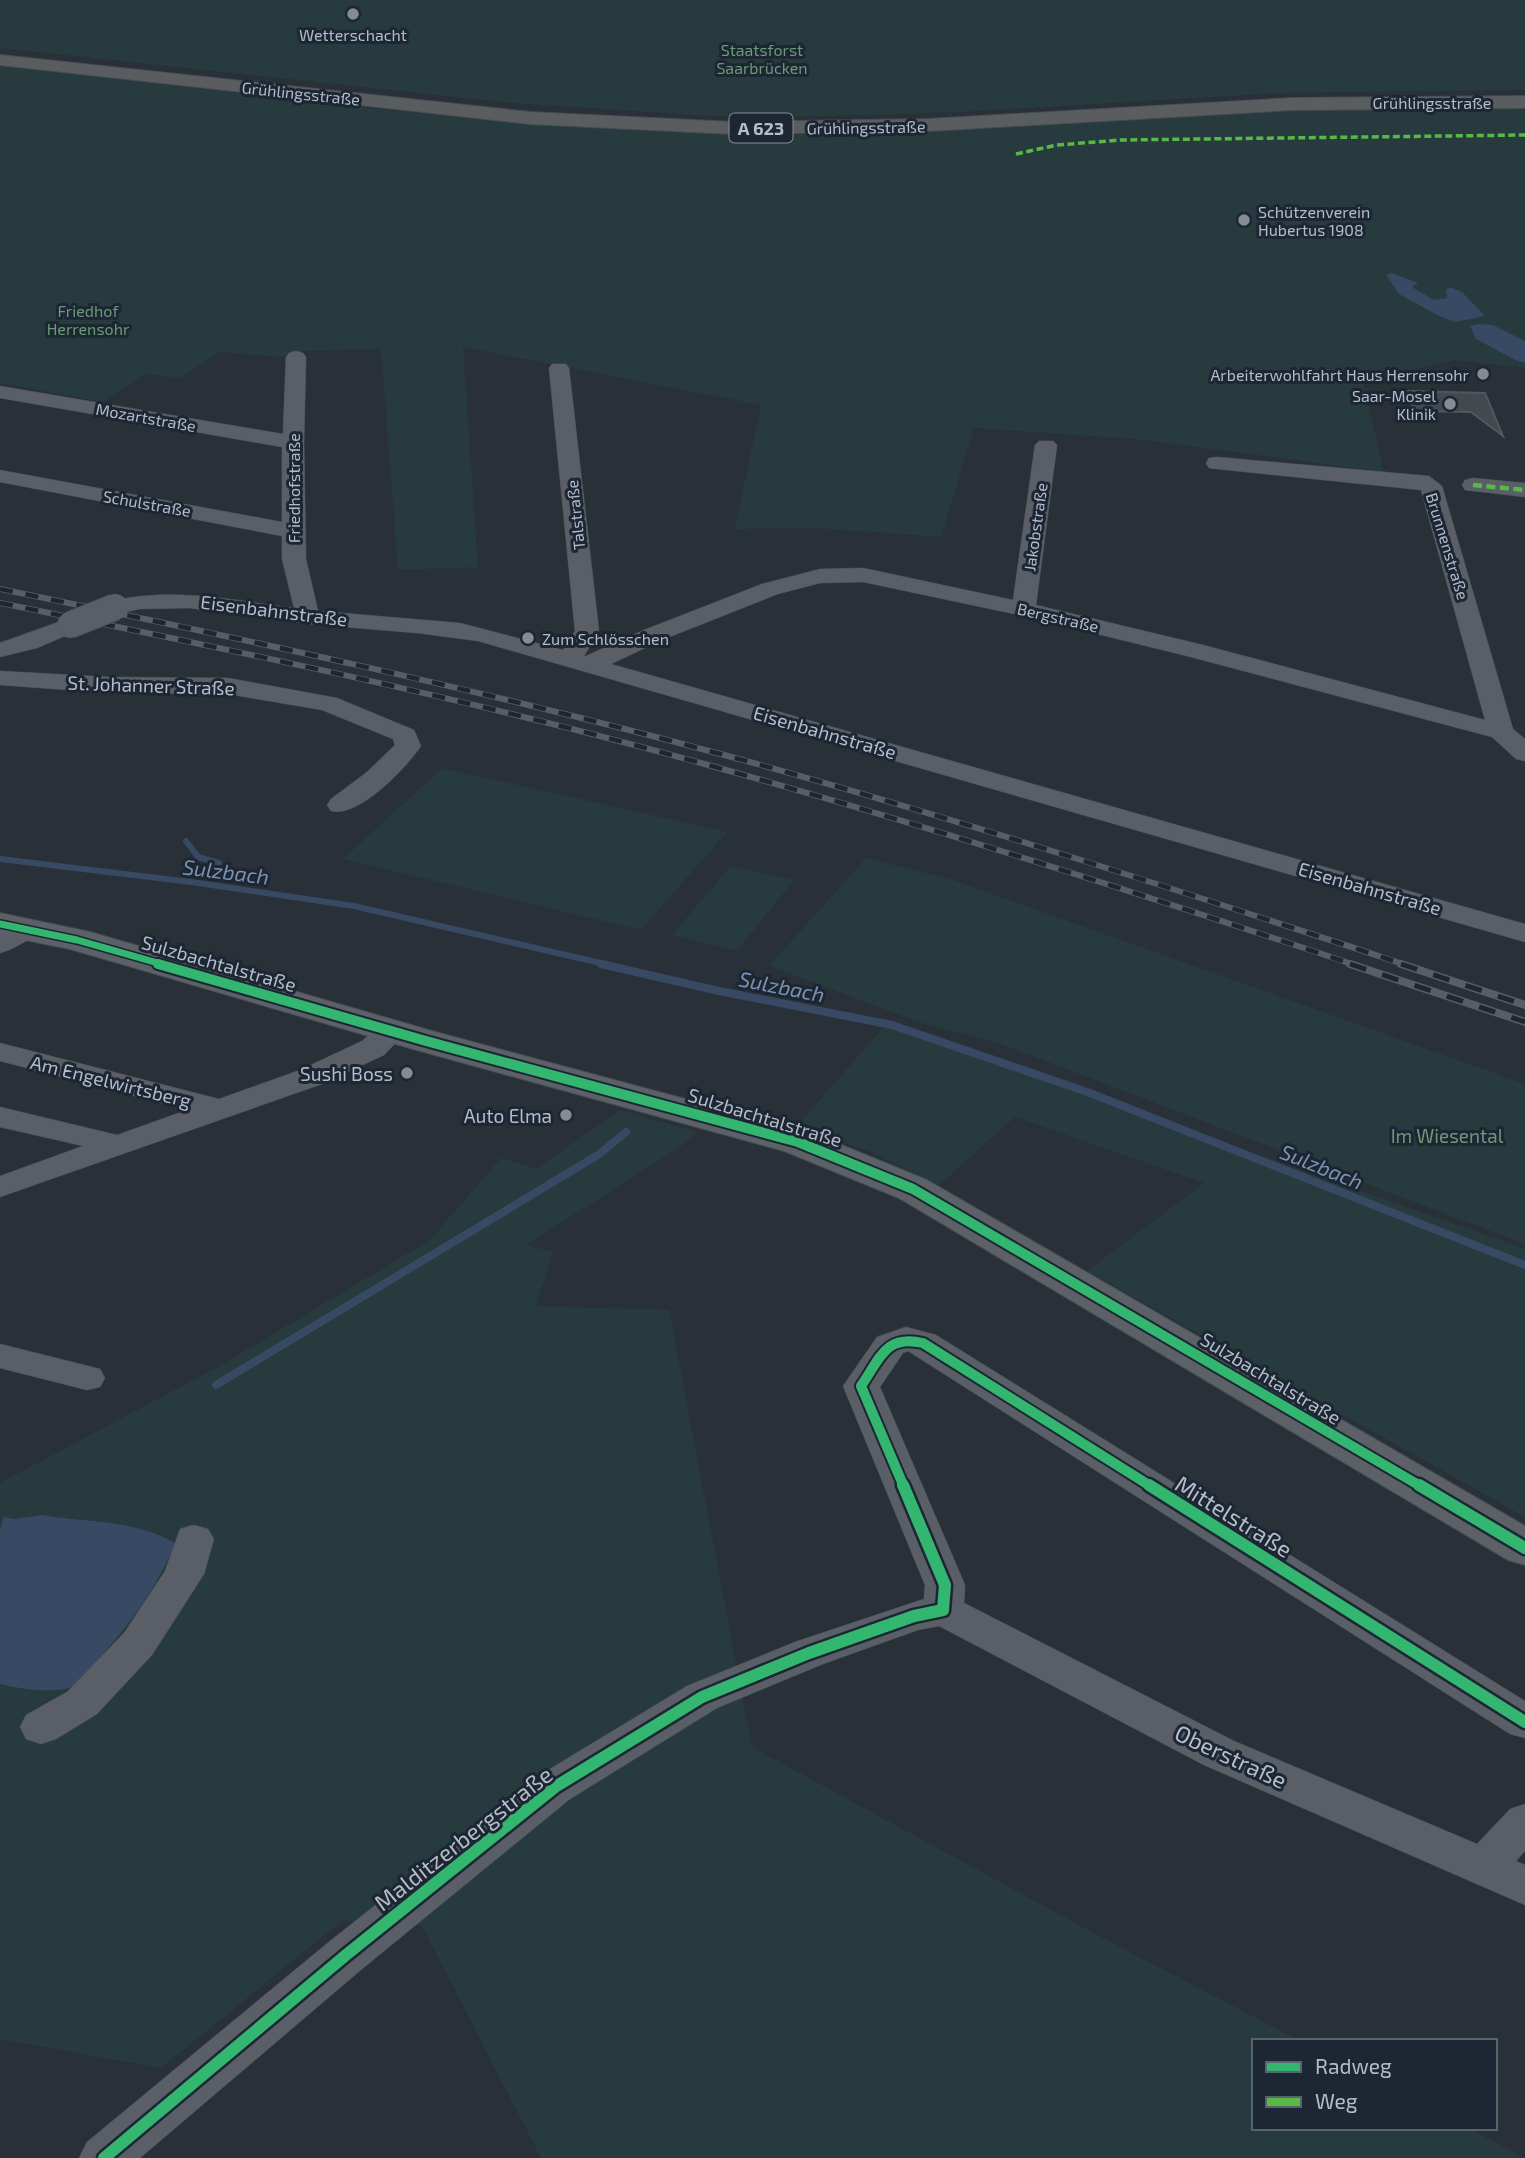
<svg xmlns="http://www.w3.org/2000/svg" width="1525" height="2158" font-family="'Exo 2',sans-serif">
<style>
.green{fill:#273a3e}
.water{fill:#384963}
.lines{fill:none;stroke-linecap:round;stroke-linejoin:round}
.stream-far1{stroke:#384963;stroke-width:6}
.stream{stroke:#384963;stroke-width:8}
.building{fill:#444950;stroke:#52575f;stroke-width:2}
.minor-casing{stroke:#484c53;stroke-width:1}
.major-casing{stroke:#484c55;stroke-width:2}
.highway-casing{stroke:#474c53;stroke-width:2}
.minor{fill:#5a5e66;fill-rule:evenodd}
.major{fill:#5c6168;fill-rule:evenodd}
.highway{fill:#5a5d60;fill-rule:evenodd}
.rail-far1-casing{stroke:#595d64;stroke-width:6}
.rail-casing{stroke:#595d64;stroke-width:8}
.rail-far1{stroke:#1d2633;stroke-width:4.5;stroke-dasharray:13;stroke-linecap:butt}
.rail{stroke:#1d2633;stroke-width:5;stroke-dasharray:17;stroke-linecap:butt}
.minor-bridge-casing{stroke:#484c53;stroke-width:28;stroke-linecap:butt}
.minor-bridge{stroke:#5a5e66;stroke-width:26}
.quiet-far1{stroke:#58b947;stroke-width:3.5;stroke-dasharray:7 3.5;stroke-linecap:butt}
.quiet{stroke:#58b947;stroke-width:4.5;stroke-dasharray:9 4.5;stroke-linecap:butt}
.cycleway-far2-casing{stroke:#1d2633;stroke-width:10}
.cycleway-far1-casing{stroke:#1d2633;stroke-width:14}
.cycleway-casing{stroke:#1d2633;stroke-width:17}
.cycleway-far2{stroke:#33b770;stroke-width:7}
.cycleway-far1{stroke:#33b770;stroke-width:10}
.cycleway{stroke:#33b770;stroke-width:12}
.poi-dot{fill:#848b96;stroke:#1d2633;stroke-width:2.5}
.labels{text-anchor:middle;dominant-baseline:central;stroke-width:6;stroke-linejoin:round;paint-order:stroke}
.far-poi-label{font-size:16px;fill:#b4bcc9;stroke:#1d2633;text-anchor:start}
.far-park-label{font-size:16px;fill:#6b9a76;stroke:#1d2633}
.far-street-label{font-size:16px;fill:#b4bcc9;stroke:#1d2633}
.shield{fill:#1d2633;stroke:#878f9c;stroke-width:2}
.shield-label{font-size:18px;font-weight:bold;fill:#b4bcc9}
.street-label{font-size:19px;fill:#b4bcc9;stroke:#1d2633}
.poi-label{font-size:19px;fill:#b4bcc9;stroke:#1d2633;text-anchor:end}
.park-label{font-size:19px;fill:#6b9a76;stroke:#1d2633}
.water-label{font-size:21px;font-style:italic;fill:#7c92b1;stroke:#1d2633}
.near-street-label{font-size:23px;fill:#b4bcc9;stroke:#1d2633}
</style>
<rect width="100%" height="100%" fill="#2a3038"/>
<g class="green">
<polygon points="0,0 1525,0 1525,90 1281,93 961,112 824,116 713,116 513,103 0,48"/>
<path d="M0,65c241,27 484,63 727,68 200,5 398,-21 598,-26 67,-2 134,0 200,0v261l-72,-8 -90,22 21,90 -248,-33 -162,-11 -33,109 -124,-9 -82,1 26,-124 -298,-58 15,220 -80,3 -17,-221 -75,2 -26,6 -60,-5 -40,26 -34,-4 -43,28 -103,-19z"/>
<polygon points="442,768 727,832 641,930 343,859"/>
<polygon points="866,858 953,880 1525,1084 1525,1244 998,1043 922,1023 769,966"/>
<polygon points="731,866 794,880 737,951 672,935"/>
<polygon points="887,1023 1525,1249 1525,1517 1087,1271 1204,1183 1015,1117 939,1185 869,1151 796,1127"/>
<polygon points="620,1110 697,1132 683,1145 526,1245 553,1252 536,1306 669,1310 752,1747 1101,1937 1300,2041 1254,2041 1254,2128 1468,2128 1525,2158 541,2158 422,1926 342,1921 161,2068 0,2039 0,1483 218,1367 430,1240 501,1158 536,1169"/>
</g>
<g class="water">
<polygon points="1392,273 1418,283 1412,287 1434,300 1447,298 1446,290 1450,287 1462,292 1485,316 1455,322 1437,315 1399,294 1386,275"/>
<polygon points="1479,324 1493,325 1525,341 1525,362 1519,362 1476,339 1470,326"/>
<path d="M42,1515c46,8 91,4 133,28 -18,45 -46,82 -78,118 -5,6 -10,17 -17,22 -18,13 -60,6 -80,1v-155l4,-12 11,2z"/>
</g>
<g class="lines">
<g class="stream-far1">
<polyline points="186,841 198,857 219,863"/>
<polyline points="0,859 191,882 354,906 609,965"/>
</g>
<g class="stream">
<polyline points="601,964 719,991 892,1025 1090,1093 1525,1265"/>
<polyline points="216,1385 598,1155 626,1132"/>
</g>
</g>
<polygon class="building" points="1407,391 1485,393 1503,436 1471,412 1414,411"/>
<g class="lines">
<g class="minor-casing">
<g id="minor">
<path d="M296,351l7,2 3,4 -2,85 2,117 12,52 142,12 103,27 12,-19 -26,-263 3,-4h14l3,4 30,263 -15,25h2l58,-26 118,-46 58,-15 43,-1 150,32 22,-155 4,-4h14l4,4 -21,160 167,40 282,75 -64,-230 -204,-21 -8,-1 -3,-5 3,-5 8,-1 212,19 13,10 71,243 12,10v22l-9,-2 -24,-22 -305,-81 -163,-40 -161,-34 -43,1 -42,11 -116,46 -51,24 914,260v18l-1047,-301 -61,-8 -109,-9 -119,-16 -49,1 -25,5 -8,-2 -4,-5 4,-5c64,-16 123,-2 187,6l-12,-49v-23l-282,-54v-12l282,52v-75l-282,-49v-12l283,48 3,-77 3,-4z"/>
<polygon points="1473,478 1525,483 1525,497 1465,490 1462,485 1465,480"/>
<polygon points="70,618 79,620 82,625 79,630 37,648 0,657 0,643"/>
<path d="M0,671l109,6 119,1 109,20 77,32 7,16c-15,22 -62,72 -90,65l-4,-6 4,-6 36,-27 28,-27 -2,-6 -71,-29 -94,-16 -119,-1 -109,-8z"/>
<path d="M25,919l10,3 5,6c-9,12 -26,21 -40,25v-22l15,-9z"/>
<polygon points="392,1022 403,1024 407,1031 384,1055 322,1084 0,1197 0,1176 83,1146 0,1127 0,1107 117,1135 187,1110 0,1061 0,1043 219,1099 300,1070 362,1041 381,1024"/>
<polygon points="906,1327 936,1335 1525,1701 1525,1738 1510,1734 908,1351 903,1353 880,1387 965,1585 964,1603 1234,1741 1477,1844 1510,1809 1525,1804 1525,1851 1516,1861 1525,1865 1525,1905 1204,1765 939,1626 918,1630 823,1664 717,1708 570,1799 362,1969 140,2158 79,2158 87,2142 330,1941 540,1775 687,1686 795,1642 924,1599 925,1585 843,1386 877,1337"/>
<polygon points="0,1344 100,1369 105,1378 100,1387 87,1390 0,1368"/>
<polygon points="194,1525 208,1529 214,1539 204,1574 152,1655 97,1714 56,1739 41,1744 26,1739 20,1727 26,1715 67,1692 124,1633 165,1571 180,1529"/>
</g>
</g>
<g class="major-casing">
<polygon id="major" points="0,913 90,932 439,1033 812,1133 927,1180 1525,1526 1525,1565 1508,1560 899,1198 784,1151 413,1049 70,949 0,935"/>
</g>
<g class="highway-casing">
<polygon id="highway" points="0,55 530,112 733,122 929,119 1293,98 1525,96 1525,108 1293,110 929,131 733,134 530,124 0,65"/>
</g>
<use href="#minor" class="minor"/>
<use href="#major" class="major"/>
<use href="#highway" class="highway"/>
<g class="rail-far1-casing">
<g id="rail-far1">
<path d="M0,589c244,50 487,102 728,167 228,62 453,135 678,209"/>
<path d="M0,603c237,48 475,97 708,162 218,60 433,129 647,200"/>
</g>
</g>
<g class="rail-casing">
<g id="rail">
<polyline points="1350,964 1525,1022"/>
<polyline points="1401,964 1525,1005"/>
</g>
</g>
<use href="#rail-far1" class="rail-far1"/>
<use href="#rail" class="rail"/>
<g class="minor-bridge-casing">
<polyline id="minor-bridge" points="70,625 115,607"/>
</g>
<use href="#minor-bridge" class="minor-bridge"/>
<polyline class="quiet-far1" points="1016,154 1057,145 1121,140 1525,135"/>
<polyline class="quiet" points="1473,485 1525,490"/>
<g class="cycleway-far2-casing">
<polyline id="cycleway-far2" points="0,924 77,940 165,965"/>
</g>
<g class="cycleway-far1-casing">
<g id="cycleway-far1">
<polyline points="158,964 426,1041 798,1142 913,1189 1422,1487"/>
<path d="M904,1487l-43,-101c19,-27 24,-52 62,-43l229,144"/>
</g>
</g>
<g class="cycleway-casing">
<g id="cycleway">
<polyline points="1149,1485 1525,1722"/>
<polyline points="1419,1485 1525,1548"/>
<polyline points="104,2158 346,1955 555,1787 702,1697 809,1653 914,1616 943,1610 945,1585 903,1485"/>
</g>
</g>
<use href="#cycleway-far2" class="cycleway-far2"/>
<use href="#cycleway-far1" class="cycleway-far1"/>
<use href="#cycleway" class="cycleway"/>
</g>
<g class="poi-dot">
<circle cx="353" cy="14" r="7"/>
<circle cx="1244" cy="220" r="7"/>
<circle cx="1483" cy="374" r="7"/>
<circle cx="1450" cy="404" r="7"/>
<circle cx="528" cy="638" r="7"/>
<circle cx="407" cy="1073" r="7"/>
<circle cx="566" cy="1115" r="7"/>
</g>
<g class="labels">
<g class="far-poi-label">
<text x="353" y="34" text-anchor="middle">Wetterschacht</text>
<text x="1258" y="211">Schützenverein<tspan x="1258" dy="18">Hubertus 1908</tspan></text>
<text x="1469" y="374" text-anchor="end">Arbeiterwohlfahrt Haus Herrensohr</text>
<text x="1436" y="395" text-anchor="end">Saar-Mosel<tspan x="1436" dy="18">Klinik</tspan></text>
<text x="542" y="638">Zum Schlösschen</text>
</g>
<g class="far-park-label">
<text x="762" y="49">Staatsforst<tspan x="762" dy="18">Saarbrücken</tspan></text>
<text x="88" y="310">Friedhof<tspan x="88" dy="18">Herrensohr</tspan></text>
</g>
<g class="far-street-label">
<text transform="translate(301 93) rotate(6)">Grühlingsstraße</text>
<text x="1432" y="102">Grühlingsstraße</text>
<text transform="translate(866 127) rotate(-1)">Grühlingsstraße</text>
<text transform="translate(146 417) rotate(10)">Mozartstraße</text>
<text transform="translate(293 488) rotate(-90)">Friedhofstraße</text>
<text transform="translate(147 503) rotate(10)">Schulstraße</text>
<text transform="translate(575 515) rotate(-96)">Talstraße</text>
<text transform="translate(1035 527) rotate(-82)">Jakobstraße</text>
<text transform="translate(1448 546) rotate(73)">Brunnenstraße</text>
<text transform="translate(1058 617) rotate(13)">Bergstraße</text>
</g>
<rect class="shield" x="729.5" y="113.5" width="63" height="29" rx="5"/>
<g class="shield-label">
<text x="761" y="128">A 623</text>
</g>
<g class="street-label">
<text transform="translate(274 610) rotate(7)">Eisenbahnstraße</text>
<text transform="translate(151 685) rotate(2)">St. Johanner Straße</text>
<text transform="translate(825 732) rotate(16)">Eisenbahnstraße</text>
<text transform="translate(1370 888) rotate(16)">Eisenbahnstraße</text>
<text transform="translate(219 963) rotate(16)">Sulzbachtalstraße</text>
<text transform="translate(111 1081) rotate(14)">Am Engelwirtsberg</text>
<text transform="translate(765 1117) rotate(17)">Sulzbachtalstraße</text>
<text transform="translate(1271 1378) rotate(31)">Sulzbachtalstraße</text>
</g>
<g class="poi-label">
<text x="393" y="1073">Sushi Boss</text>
<text x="552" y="1115">Auto Elma</text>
</g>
<g class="park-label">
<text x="1447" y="1135">Im Wiesental</text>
</g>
<g class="water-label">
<text transform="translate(226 871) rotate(7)">Sulzbach</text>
<text transform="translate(782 986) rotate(11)">Sulzbach</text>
<text transform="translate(1322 1166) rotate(22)">Sulzbach</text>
</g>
<g class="near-street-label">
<text transform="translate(1234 1516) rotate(32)">Mittelstraße</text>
<text transform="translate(1231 1756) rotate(25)">Oberstraße</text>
<text transform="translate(463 1838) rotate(-38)">Malditzerbergstraße</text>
</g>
</g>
<rect x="1252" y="2039" width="245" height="91" fill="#1d2633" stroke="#59626f" stroke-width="2"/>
<rect x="1266" y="2062" width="35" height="10" fill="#33b770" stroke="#59626f" stroke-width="2"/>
<text x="1315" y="2074" font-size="21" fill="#b4bcc9">Radweg</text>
<rect x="1266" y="2097" width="35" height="10" fill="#58b947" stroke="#59626f" stroke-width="2"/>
<text x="1315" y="2109" font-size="21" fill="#b4bcc9">Weg</text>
</svg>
